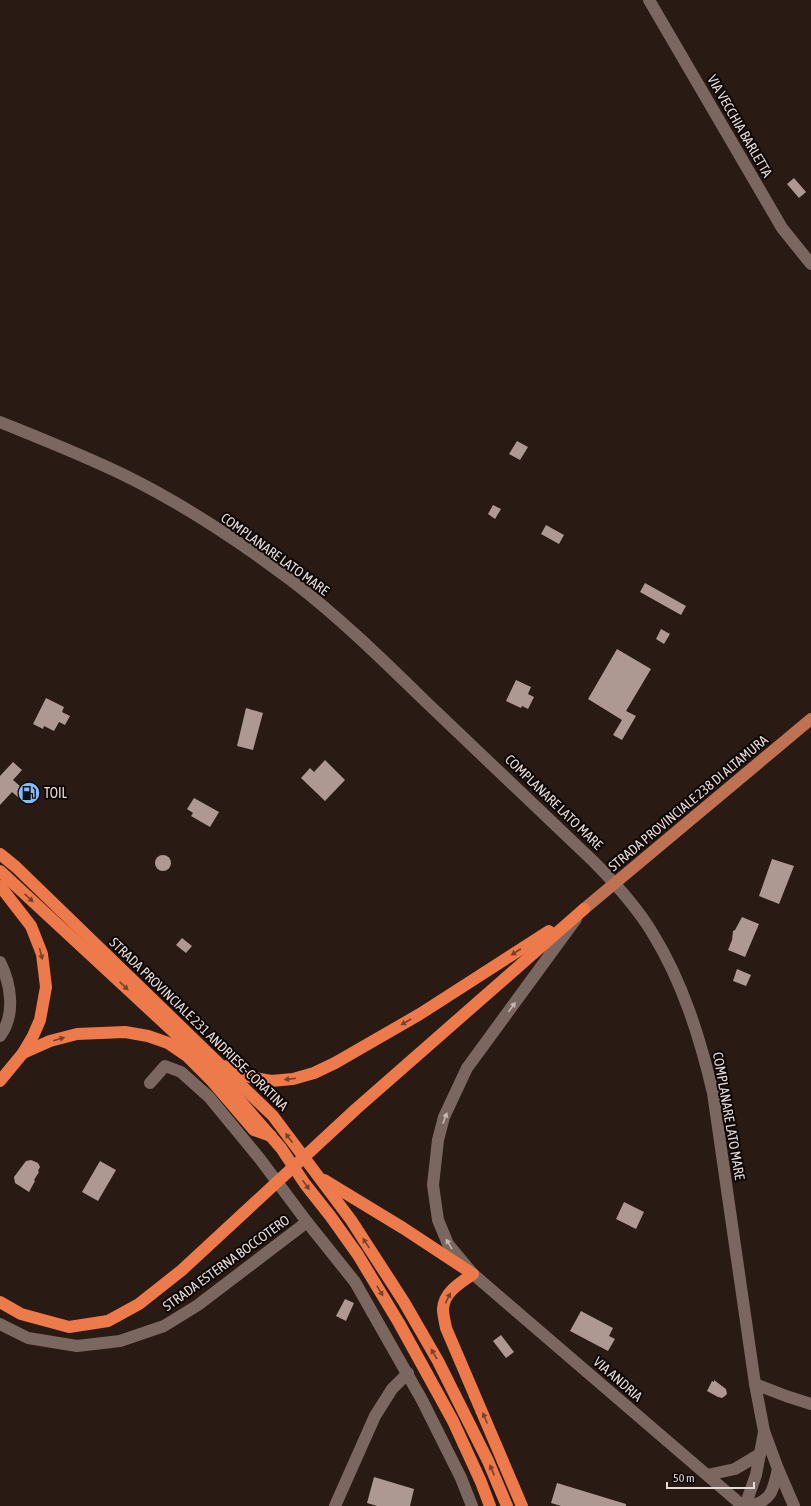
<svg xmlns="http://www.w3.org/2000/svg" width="811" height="1506" font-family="'Asap Condensed',sans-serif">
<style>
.building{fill:#ad9991}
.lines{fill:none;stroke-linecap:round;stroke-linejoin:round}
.street{stroke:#7a675f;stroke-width:12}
.secondary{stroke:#7a675f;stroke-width:12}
.primary{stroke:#be7252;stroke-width:12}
.highway{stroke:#ec7a4a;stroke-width:12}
.oneway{fill:#7c4028}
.oneway2{fill:#c5b8b2}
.labels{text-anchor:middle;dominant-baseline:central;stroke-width:4;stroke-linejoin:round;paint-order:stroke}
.street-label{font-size:14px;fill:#e5dad6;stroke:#0d0605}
.poi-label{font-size:14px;fill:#e5dad6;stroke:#0d0605;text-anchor:start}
</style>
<rect width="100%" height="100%" fill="#291a14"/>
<g class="building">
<polygon points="794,178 806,192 799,198 787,184"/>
<polygon points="517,441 528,447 520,460 509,454"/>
<polygon points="493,505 501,509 495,519 488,514"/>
<polygon points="546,525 564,535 559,544 541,534"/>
<polygon points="645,583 686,606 681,615 640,592"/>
<polygon points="661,629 670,634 664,644 656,639"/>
<polygon points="617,649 651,669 626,711 636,716 622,740 613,735 622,720 588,699"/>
<polygon points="516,680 531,687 528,694 534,697 528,709 522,706 521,708 506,701"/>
<polygon points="46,698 64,707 62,712 70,716 65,725 59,722 54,731 44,726 43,729 33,724"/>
<polygon points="246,708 263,713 253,750 237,746"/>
<polygon points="325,760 345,780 325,801 301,778 310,768 314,772"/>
<polygon points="13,762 22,770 13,780 30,795 24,802 12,792 0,805 0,776"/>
<polygon points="194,798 219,812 210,827 191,816 193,813 187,809"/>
<circle cx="163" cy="863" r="8"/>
<polygon points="772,859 794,866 779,904 759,896"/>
<polygon points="742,917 759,924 745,957 728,950 732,940 733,931 735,930"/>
<polygon points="182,938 192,946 186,953 176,945"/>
<polygon points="737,969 751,975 746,986 733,981"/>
<polygon points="31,1160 38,1163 40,1167 38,1171 39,1172 34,1180 35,1181 29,1192 15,1183 14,1177 26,1161"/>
<polygon points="100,1161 116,1170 98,1201 82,1192"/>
<polygon points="624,1202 644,1212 636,1229 616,1219"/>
<polygon points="345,1299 354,1303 346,1321 336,1316"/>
<polygon points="581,1311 613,1328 609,1336 615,1339 608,1351 570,1331"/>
<polygon points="501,1335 514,1352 506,1358 493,1341"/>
<polygon points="714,1380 726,1389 727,1394 725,1396 722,1398 718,1397 707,1391 712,1381 714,1382"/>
<polygon points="374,1477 414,1489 410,1506 377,1506 367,1503"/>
<polygon points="557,1483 626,1504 626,1506 561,1506 551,1503"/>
</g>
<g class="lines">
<g class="street">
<path d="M0,962c11,22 16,53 0,74"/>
<polyline points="150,1083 165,1066 181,1072 209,1097 260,1159 307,1222 355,1282 422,1400 461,1478 472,1506"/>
<polyline points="0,1324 28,1338 77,1346 120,1341 164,1326 198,1305 307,1222"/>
<polyline points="755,1384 786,1396 811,1404"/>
<polyline points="335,1506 375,1416 392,1389 408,1373"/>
</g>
<g class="secondary">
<polyline points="649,0 782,228 811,264"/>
<path d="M0,422c42,17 83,33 124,53 59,29 115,66 168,106 47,36 90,78 133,120 56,53 112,106 168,160 22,22 44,46 60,73 30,49 47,104 60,159l42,291 9,47 14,38 16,37"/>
<polyline points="576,919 467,1068 444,1117 438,1140 433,1185 438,1220 448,1244 473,1274 743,1506"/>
<polyline points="707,1475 735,1469 760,1454"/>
<polyline points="745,1506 756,1475 764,1432"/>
<path d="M750,1506c23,-6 23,-17 28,-37"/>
</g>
<polyline class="primary" points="584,909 811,719"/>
<g class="highway">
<polyline points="0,854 16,867 273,1116 351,1220 404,1302 438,1361 488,1461 507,1506"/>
<polyline points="0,871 191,1048 223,1081 281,1148 305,1184 331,1217 358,1255 399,1323 453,1421 481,1482 490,1506"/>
<polyline points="0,886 31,926 42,954 46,987 40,1020 33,1036 23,1053 0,1081"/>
<polyline points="23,1053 50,1041 77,1034 125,1032 148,1036 168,1043 187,1056 212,1081 254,1130 271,1136"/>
<polyline points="227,1066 250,1077 271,1081 293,1079 314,1073 335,1063 420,1014 549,931"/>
<path d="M324,1180l79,48 70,46c-13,9 -29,18 -30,35 0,6 2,13 3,19l76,178"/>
<polyline points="0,1302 21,1314 69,1327 108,1321 139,1304 182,1270 356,1109 584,909"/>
</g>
</g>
<defs><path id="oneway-solid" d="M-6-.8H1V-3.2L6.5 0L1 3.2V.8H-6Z"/></defs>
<g class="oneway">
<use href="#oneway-solid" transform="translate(29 898) rotate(43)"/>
<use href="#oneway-solid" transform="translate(516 952) rotate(147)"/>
<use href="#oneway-solid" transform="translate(41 954) rotate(76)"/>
<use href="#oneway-solid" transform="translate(124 986) rotate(43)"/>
<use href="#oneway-solid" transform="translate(406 1022) rotate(150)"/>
<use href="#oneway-solid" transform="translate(59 1039) rotate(-16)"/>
<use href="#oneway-solid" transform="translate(290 1079) rotate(173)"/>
<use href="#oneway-solid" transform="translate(289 1138) rotate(-127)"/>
<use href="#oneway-solid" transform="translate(306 1185) rotate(54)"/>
<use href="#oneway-solid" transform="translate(366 1243) rotate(-123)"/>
<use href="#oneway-solid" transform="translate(380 1291) rotate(59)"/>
<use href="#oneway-solid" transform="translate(448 1298) rotate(-64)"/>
<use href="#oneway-solid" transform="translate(434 1354) rotate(-120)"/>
<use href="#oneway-solid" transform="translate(485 1418) rotate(-113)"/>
<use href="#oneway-solid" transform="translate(492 1470) rotate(-113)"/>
</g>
<g class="oneway2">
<use href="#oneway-solid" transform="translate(512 1007) rotate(-54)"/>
<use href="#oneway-solid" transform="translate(445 1118) rotate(-70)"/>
<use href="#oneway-solid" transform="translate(449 1244) rotate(-121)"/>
</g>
<defs>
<g id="fuel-disc" transform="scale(1.15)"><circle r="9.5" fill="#84bcfb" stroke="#0d0605"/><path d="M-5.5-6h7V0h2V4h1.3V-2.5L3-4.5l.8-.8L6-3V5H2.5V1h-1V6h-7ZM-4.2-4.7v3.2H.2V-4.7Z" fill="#111"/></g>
</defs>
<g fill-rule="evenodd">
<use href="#fuel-disc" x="29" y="793"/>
</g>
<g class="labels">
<g class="street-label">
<text transform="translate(740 126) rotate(60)">VIA VECCHIA BARLETTA</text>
<text transform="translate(275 554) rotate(36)">COMPLANARE LATO MARE</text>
<text transform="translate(554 802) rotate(44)">COMPLANARE LATO MARE</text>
<text transform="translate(688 803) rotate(-40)">STRADA PROVINCIALE 238 DI ALTAMURA</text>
<text transform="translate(199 1024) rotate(44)">STRADA PROVINCIALE 231 ANDRIESE-CORATINA</text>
<text transform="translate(729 1116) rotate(80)">COMPLANARE LATO MARE</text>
<text transform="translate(226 1263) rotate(-36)">STRADA ESTERNA BOCCOTERO</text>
<text transform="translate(618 1379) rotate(41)">VIA ANDRIA</text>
</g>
<g class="poi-label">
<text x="44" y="793">TOIL</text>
</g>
</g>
<path d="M667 1482v6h87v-6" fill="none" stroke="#e5dad6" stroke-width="2"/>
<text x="673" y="1482" font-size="12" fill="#e5dad6" stroke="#0d0605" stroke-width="3" paint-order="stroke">50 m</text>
</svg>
